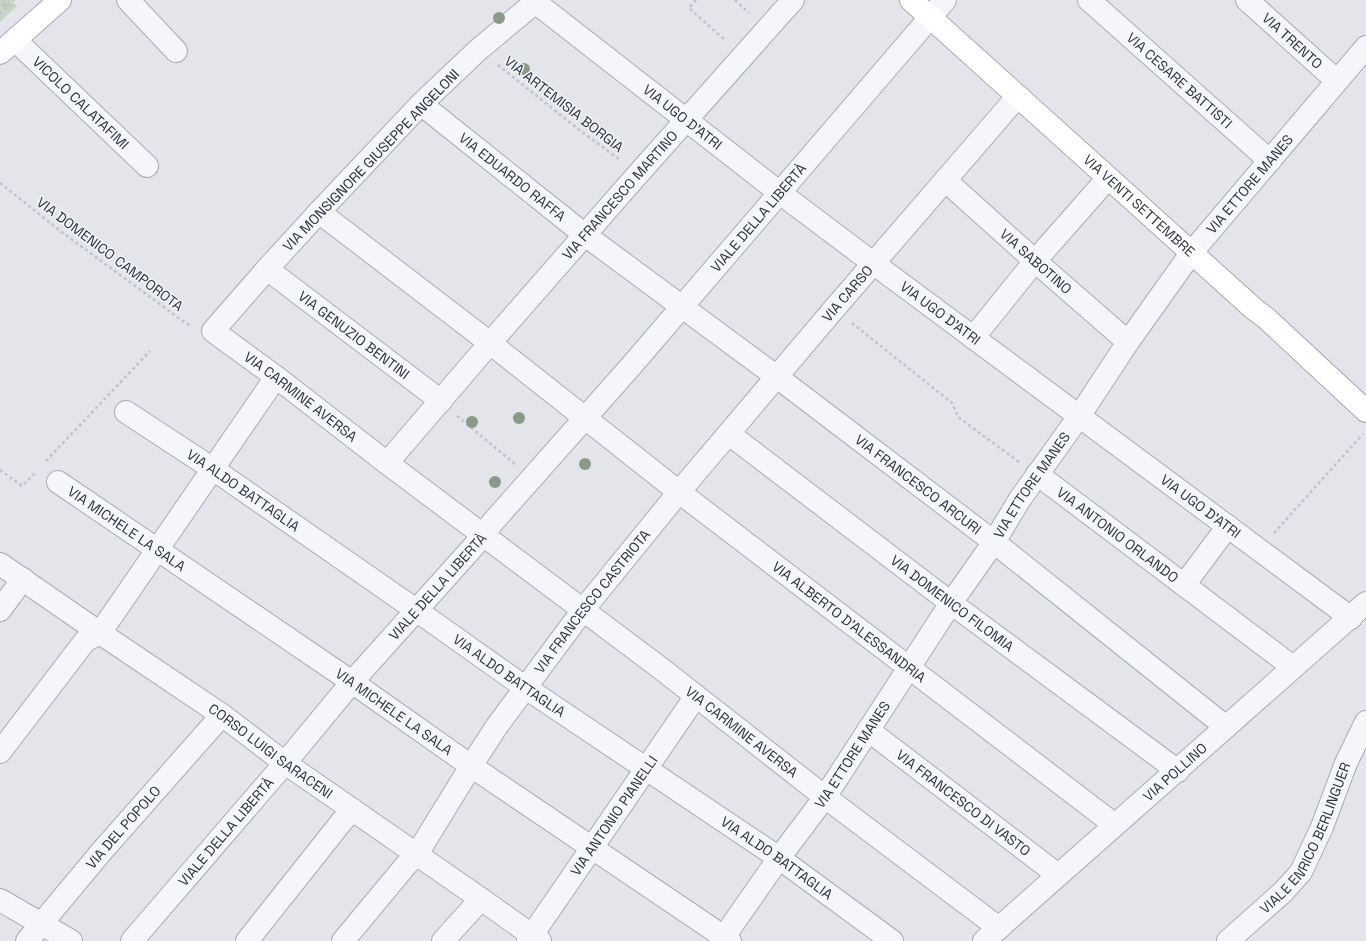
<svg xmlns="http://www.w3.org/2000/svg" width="1366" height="941" font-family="'Space Grotesk',sans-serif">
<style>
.park{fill:url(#park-tufts)}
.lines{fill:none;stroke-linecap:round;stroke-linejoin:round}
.minor-casing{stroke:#a8acb4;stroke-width:24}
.major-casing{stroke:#a2a9b5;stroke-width:24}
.path{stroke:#c0c3c9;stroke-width:2.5;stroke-dasharray:3 3;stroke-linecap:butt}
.minor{stroke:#f5f6f9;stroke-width:22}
.major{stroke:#fff;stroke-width:22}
.tree{fill:#899a89}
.labels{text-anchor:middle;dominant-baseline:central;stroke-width:3;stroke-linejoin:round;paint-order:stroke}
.street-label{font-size:14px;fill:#2b3341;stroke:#f2f4f7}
</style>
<defs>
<pattern id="park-tufts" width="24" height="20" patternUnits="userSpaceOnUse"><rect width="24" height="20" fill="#c8d4c4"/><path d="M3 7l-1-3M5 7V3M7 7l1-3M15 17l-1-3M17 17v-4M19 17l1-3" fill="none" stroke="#acb6aa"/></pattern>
</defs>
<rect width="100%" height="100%" fill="#e3e5ea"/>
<polygon class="park" points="0,0 10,0 17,6 0,22"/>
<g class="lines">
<g class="minor-casing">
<g id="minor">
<polyline points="128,0 176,51"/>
<path id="s1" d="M538,0l-60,50 -57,54 -102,108 -52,57 -54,62 63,46 111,86 272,204 166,130 174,131"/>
<path id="s2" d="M1089,0l181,161"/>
<path id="s3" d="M1247,0l90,81"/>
<path id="s4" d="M535,2l245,191 93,70 478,355"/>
<path id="s5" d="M15,40l132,126"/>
<path id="s6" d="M421,104l164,131 192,142 217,165 232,185"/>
<path id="s7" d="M945,180l90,81 93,81"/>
<path id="s8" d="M319,212l171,131 189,149 436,333"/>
<path id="s9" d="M267,269l174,132"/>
<polyline points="973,338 1035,261 1108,178"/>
<path id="s10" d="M126,412l87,57 203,141 110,78 253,170 113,83"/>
<path id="s11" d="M729,434l222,169 227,168"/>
<path id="s12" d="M387,463l103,-120 149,-170 154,-173"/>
<path id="s13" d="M1037,474l256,193"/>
<path id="s14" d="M58,482l294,200 119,84 259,175"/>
<path id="s15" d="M0,564l100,69 122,82 63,48 196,136 59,42"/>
<polyline points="1184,585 1228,526"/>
<polyline points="0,610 23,579"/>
<path id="s16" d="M868,730l190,145"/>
<polyline points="0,752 85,641 100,633 276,377"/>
<polyline points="0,900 71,941"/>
<path id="s17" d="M27,941l75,-90 120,-136"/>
<path id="s18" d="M132,941l153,-178 67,-81 131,-146 9,-13 140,-158 313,-365"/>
<polyline points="247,941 343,820 353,810"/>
<path id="s19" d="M343,941l64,-77 10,-10 54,-88 26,-40 86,-116 96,-118 155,-183 184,-213"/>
<polyline points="443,941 481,899"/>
<path id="s20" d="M528,941l168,-245"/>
<path id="s21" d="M721,941l58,-83 46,-61 126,-194 43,-61 26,-43 60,-84 48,-73 64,-90 174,-205"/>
<path id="s22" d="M984,941l382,-338"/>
<path id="s23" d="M1228,941l55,-49 18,-20 21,-45 24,-64 20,-41"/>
</g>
</g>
<g class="major-casing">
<g id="major">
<path id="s24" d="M911,0l343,309 12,9 100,93"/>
<polyline points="0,53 60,0"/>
</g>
</g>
<g class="path">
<polyline points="696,0 689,8 725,40"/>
<polyline points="735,0 749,13"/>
<polyline points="9,6 14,0"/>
<polyline points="0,14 9,6 2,0"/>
<polyline points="498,65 578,129 620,160"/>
<polyline points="0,183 63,233 187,324 190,325"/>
<polyline points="852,323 952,403 958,417 1019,462"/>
<polyline points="457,416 515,464"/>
<polyline points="46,461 150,351"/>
<polyline points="0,470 22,486 36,472"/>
<polyline points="1274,533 1363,434"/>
</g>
<use href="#minor" class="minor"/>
<use href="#major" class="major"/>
</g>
<g class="tree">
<circle cx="499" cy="18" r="6"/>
<circle cx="524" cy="69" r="6"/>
<circle cx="519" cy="418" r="6"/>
<circle cx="472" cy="422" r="6"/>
<circle cx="585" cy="464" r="6"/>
<circle cx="495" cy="482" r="6"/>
</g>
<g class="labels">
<g class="street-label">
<text stroke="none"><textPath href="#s3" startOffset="61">VIA TRENTO</textPath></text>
<text stroke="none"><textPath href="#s2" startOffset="121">VIA CESARE BATTISTI</textPath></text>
<text stroke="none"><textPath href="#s5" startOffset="91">VICOLO CALATAFIMI</textPath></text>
<text transform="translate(564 104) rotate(38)">VIA ARTEMISIA BORGIA</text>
<text stroke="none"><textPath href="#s4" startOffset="187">VIA UGO D'ATRI</textPath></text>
<text transform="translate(371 160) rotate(-46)">VIA MONSIGNORE GIUSEPPE ANGELONI</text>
<text stroke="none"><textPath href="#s6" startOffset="117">VIA EDUARDO RAFFA</textPath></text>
<text stroke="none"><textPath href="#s21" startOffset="924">VIA ETTORE MANES</textPath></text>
<text stroke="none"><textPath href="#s12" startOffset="355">VIA FRANCESCO MARTINO</textPath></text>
<text stroke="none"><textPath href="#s24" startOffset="307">VIA VENTI SETTEMBRE</textPath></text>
<text stroke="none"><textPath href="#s18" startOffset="957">VIALE DELLA LIBERTÀ</textPath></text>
<text transform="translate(110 254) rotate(37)">VIA DOMENICO CAMPOROTA</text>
<text stroke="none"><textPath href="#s7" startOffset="122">VIA SABOTINO</textPath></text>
<text stroke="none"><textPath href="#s19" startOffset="822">VIA CARSO</textPath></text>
<text stroke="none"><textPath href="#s4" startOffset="511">VIA UGO D'ATRI</textPath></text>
<text stroke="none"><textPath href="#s9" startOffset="109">VIA GENUZIO BENTINI</textPath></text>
<text stroke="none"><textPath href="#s1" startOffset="574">VIA CARMINE AVERSA</textPath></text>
<text stroke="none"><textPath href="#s6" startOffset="626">VIA FRANCESCO ARCURI</textPath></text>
<text stroke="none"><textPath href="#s21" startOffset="552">VIA ETTORE MANES</textPath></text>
<text stroke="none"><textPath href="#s10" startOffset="141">VIA ALDO BATTAGLIA</textPath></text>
<text stroke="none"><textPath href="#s4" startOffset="835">VIA UGO D'ATRI</textPath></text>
<text stroke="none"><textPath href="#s14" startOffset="83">VIA MICHELE LA SALA</textPath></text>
<text stroke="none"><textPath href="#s13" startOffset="101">VIA ANTONIO ORLANDO</textPath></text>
<text stroke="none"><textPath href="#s18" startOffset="468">VIALE DELLA LIBERTÀ</textPath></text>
<text stroke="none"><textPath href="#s19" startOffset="422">VIA FRANCESCO CASTRIOTA</textPath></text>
<text stroke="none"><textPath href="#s11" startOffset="280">VIA DOMENICO FILOMIA</textPath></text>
<text stroke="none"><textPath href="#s8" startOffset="670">VIA ALBERTO D'ALESSANDRIA</textPath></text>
<text stroke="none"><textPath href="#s10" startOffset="465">VIA ALDO BATTAGLIA</textPath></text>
<text stroke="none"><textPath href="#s14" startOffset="407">VIA MICHELE LA SALA</textPath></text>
<text stroke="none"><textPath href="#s1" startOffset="1128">VIA CARMINE AVERSA</textPath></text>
<text stroke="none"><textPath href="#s15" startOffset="329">CORSO LUIGI SARACENI</textPath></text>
<text stroke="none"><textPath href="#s21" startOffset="228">VIA ETTORE MANES</textPath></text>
<text stroke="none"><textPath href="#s22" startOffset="255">VIA POLLINO</textPath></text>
<text stroke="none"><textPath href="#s16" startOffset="120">VIA FRANCESCO DI VASTO</textPath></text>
<text stroke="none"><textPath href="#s20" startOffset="152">VIA ANTONIO PIANELLI</textPath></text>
<text stroke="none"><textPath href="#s17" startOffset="149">VIA DEL POPOLO</textPath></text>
<text stroke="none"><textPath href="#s18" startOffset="144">VIALE DELLA LIBERTÀ</textPath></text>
<text stroke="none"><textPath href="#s23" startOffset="132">VIALE ENRICO BERLINGUER</textPath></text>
<text stroke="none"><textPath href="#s10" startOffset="789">VIA ALDO BATTAGLIA</textPath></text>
</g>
</g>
</svg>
